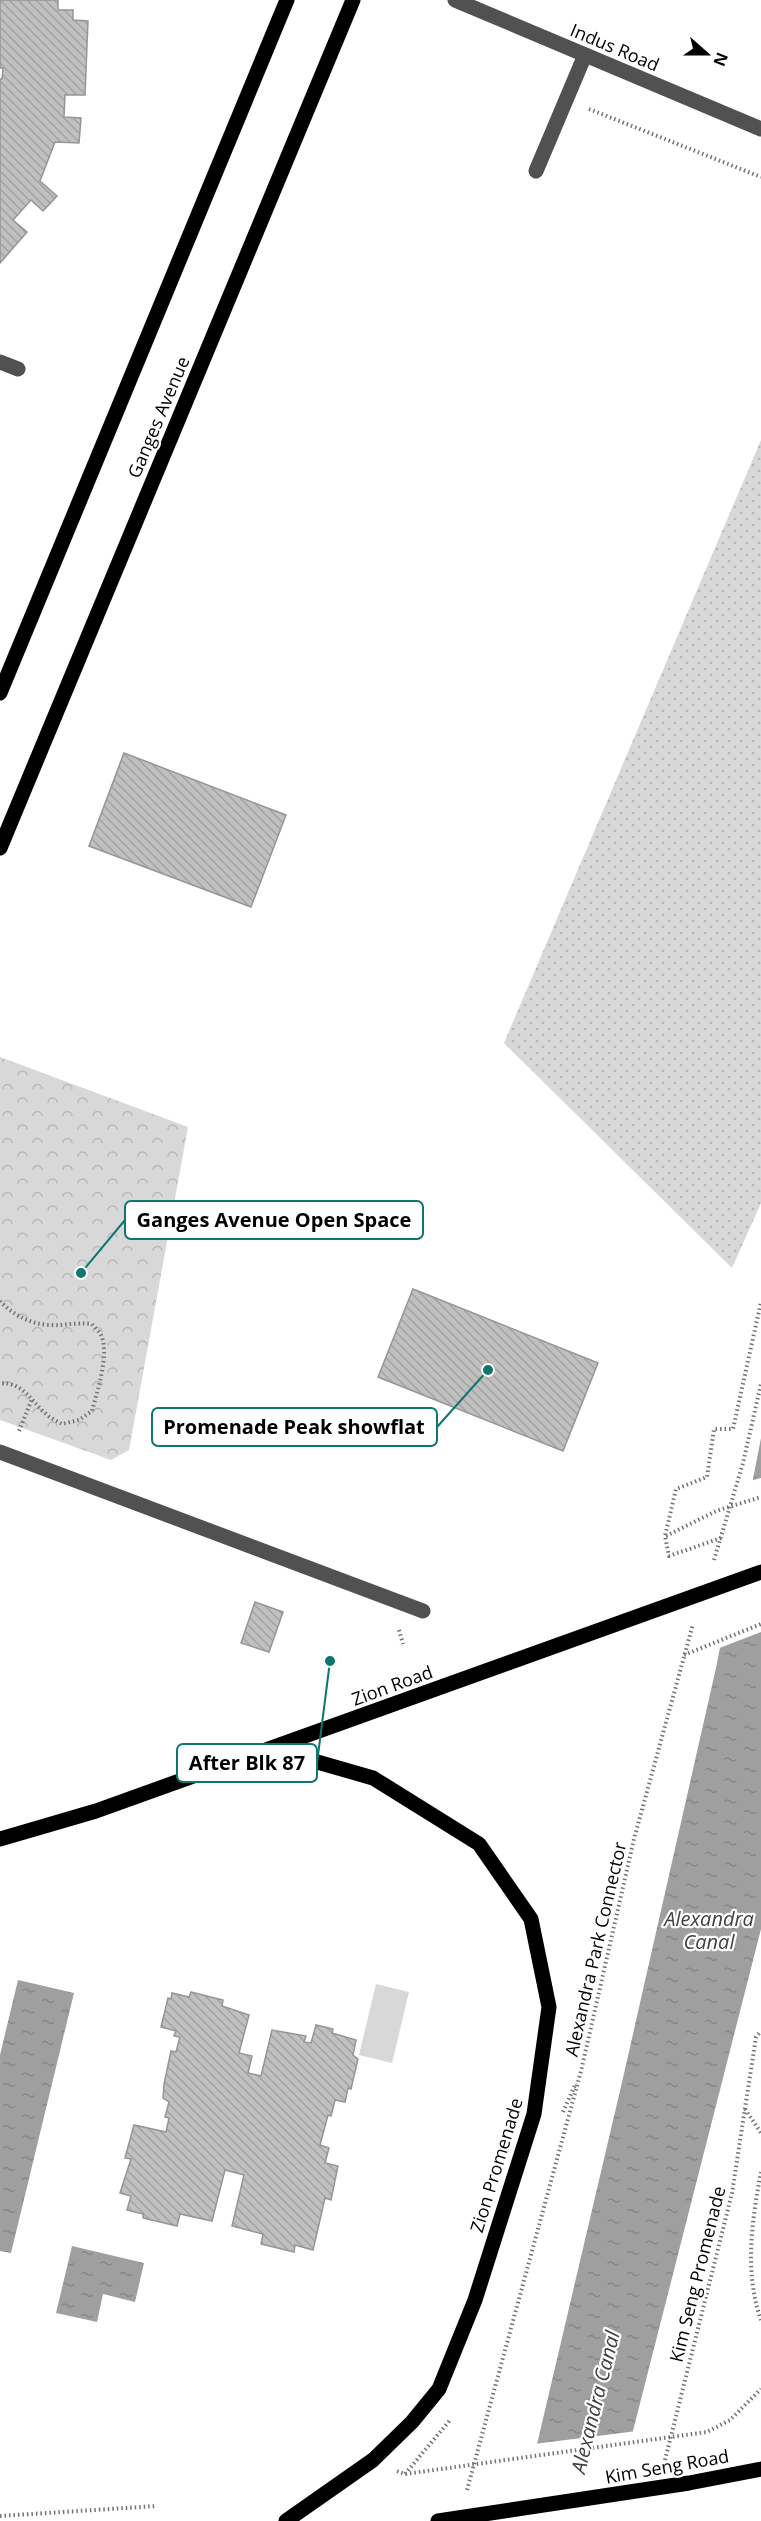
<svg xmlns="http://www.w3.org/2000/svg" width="761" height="2521" font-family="'Open Sans',sans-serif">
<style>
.grass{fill:url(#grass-dots)}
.forest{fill:url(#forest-crowns)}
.pitch{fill:#d8d8d8}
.water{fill:url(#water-ripples)}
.pier{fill:#fff}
.building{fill:url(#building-back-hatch);stroke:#959595;stroke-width:1.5}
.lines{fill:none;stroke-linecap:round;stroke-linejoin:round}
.path{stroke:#737373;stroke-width:4;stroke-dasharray:1.5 3;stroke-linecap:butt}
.minor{stroke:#515151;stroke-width:15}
.major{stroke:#000;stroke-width:15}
.labels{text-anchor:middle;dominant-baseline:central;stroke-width:4.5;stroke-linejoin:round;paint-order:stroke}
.street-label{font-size:18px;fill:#000;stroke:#fff}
.water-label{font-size:20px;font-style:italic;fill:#404040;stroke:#fff}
.leader{fill:none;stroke:#0f766e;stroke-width:2}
.callout-dot{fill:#0f766e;stroke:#fff;stroke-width:2}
.callout{fill:#fff;stroke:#0f766e;stroke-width:2}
.callout-label{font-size:20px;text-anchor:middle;font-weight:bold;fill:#000}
</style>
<defs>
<pattern id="grass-dots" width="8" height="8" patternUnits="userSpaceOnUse" patternTransform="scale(1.5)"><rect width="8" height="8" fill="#d8d8d8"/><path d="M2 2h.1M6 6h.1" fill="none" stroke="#b8b8b8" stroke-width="1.8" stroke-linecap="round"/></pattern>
<pattern id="forest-crowns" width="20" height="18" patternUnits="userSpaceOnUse" patternTransform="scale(1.5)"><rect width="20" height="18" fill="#d8d8d8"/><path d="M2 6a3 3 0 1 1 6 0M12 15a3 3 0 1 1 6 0" fill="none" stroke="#b8b8b8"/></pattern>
<pattern id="water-ripples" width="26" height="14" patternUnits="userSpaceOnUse" patternTransform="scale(1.5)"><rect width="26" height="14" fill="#9f9f9f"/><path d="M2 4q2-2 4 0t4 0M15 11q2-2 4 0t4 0" fill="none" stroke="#878787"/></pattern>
<pattern id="building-back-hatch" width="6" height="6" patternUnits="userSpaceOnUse" patternTransform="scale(1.5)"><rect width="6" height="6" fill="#c0c0c0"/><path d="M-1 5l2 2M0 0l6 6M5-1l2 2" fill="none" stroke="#a3a3a3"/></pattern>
</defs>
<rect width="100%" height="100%" fill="#fff"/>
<polygon class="grass" points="761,440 761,1203 732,1268 504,1043"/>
<polygon class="forest" points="0,1057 188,1127 129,1450 111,1460 0,1420"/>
<polygon class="pitch" points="376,1984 409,1992 392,2063 359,2055"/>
<g class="water">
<polygon points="761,1438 761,1929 610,2521 519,2521 623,2078 716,1668"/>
<polygon points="18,1980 74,1993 11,2253 0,2251 0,2055"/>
<polygon points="72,2246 144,2263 135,2302 103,2294 97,2322 56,2313"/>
</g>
<g class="pier">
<polygon points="761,1478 761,1632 717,1649 750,1481"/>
<polygon points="637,2431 614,2521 516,2521 534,2444"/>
</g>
<g class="building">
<polygon points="0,0 58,0 58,10 73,10 73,20 88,21 85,95 65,95 64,117 81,118 79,143 55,142 40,181 57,196 43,211 31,200 13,220 27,232 0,263 0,79 2,79 3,68 0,68"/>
<polygon points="124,753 286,815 251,907 89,846"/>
<polygon points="413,1289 598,1363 563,1451 378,1377"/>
<polygon points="255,1602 283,1612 269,1652 241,1643"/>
<polygon points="191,1992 223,2000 222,2006 249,2015 239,2053 252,2056 248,2073 261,2076 272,2030 306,2036 304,2042 311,2043 316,2025 333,2029 332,2033 356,2040 353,2055 358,2059 351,2089 348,2088 345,2102 335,2100 331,2116 328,2115 320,2145 329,2148 325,2163 338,2166 331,2200 325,2198 313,2250 295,2245 294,2252 261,2244 263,2234 232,2226 244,2175 225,2170 212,2221 180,2214 177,2226 143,2218 143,2214 127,2210 131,2196 120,2193 131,2159 125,2158 134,2125 166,2132 169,2118 165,2117 169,2102 163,2098 164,2084 171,2051 176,2052 180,2037 174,2036 176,2031 161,2027 168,1998 171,1999 172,1993 189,1997"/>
</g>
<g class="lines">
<g class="path">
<polyline points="589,109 761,177"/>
<path d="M0,1301c13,14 30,23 50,24 14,1 24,-3 42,-1 3,4 7,7 9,11 9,18 -4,57 -9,76l-13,9 -17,4c-5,-3 -12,-6 -16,-10 -16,-14 -22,-31 -46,-31"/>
<polyline points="19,1431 32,1399"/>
<polyline points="666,1536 716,1511 761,1497"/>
<polyline points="721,1538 669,1556 665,1536 676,1489 707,1477 714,1429 733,1429 761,1302"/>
<polyline points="714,1560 743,1463 761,1384"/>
<polyline points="399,1630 403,1644"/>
<polyline points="684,1655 761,1624"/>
<polyline points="745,2109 761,2133"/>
<polyline points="563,2112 576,2083"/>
<path d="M761,2172c-9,48 -17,100 0,148"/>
<polyline points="665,2460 732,2193 756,2037 761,2031"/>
<polyline points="397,2471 405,2474 707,2432 730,2420 761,2389"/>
<polyline points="405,2474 451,2419"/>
<polyline points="467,2490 581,2071 634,1839 693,1624"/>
<polyline points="0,2516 157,2506"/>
</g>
<g class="minor">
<polyline points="455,0 761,129"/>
<polyline points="536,171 585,55"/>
<polyline points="0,362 18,369"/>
<polyline points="0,1452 423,1611"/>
</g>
<g class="major">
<polyline points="0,693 287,0"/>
<polyline points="0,848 353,0"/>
<polyline points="272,1749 373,1778 479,1844 531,1919 549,2007 534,2114 475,2300 439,2389 412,2422 373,2460 286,2521"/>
<polyline points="0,1839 96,1811 761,1572"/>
<polyline points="438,2521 689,2483 761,2469"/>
</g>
</g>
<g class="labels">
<g class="street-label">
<text transform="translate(615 47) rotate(23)">Indus Road</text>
<text transform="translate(158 417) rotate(-67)">Ganges Avenue</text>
<text transform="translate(392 1685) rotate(-20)">Zion Road</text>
<text transform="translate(595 1949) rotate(-77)">Alexandra Park Connector</text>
<text transform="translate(496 2165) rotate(-73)">Zion Promenade</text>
<text transform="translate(697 2274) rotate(-76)">Kim Seng Promenade</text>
<text transform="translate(667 2466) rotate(-10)">Kim Seng Road</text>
</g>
<g class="water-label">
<text x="709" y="1918">Alexandra<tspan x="709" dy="23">Canal</tspan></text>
<text transform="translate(595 2402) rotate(-76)">Alexandra Canal</text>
</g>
</g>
<path class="leader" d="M81 1273L125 1220M488 1370L437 1427M330 1661L317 1763"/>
<g class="callout-dot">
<circle cx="81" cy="1273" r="6"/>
<circle cx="488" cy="1370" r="6"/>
<circle cx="330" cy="1661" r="6"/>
</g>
<g class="callout">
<rect x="125" y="1201" width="298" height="38" rx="6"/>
<rect x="152" y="1408" width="285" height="38" rx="6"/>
<rect x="177" y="1744" width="140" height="38" rx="6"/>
</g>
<g class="callout-label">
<text x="274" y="1227">Ganges Avenue Open Space</text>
<text x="294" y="1434">Promenade Peak showflat</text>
<text x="247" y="1770">After Blk 87</text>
</g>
<g transform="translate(707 54) rotate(111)" stroke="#ffffff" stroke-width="4.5" paint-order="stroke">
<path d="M0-4.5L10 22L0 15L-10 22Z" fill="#000000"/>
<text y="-9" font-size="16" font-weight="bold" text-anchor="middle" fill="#000000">N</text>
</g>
</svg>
